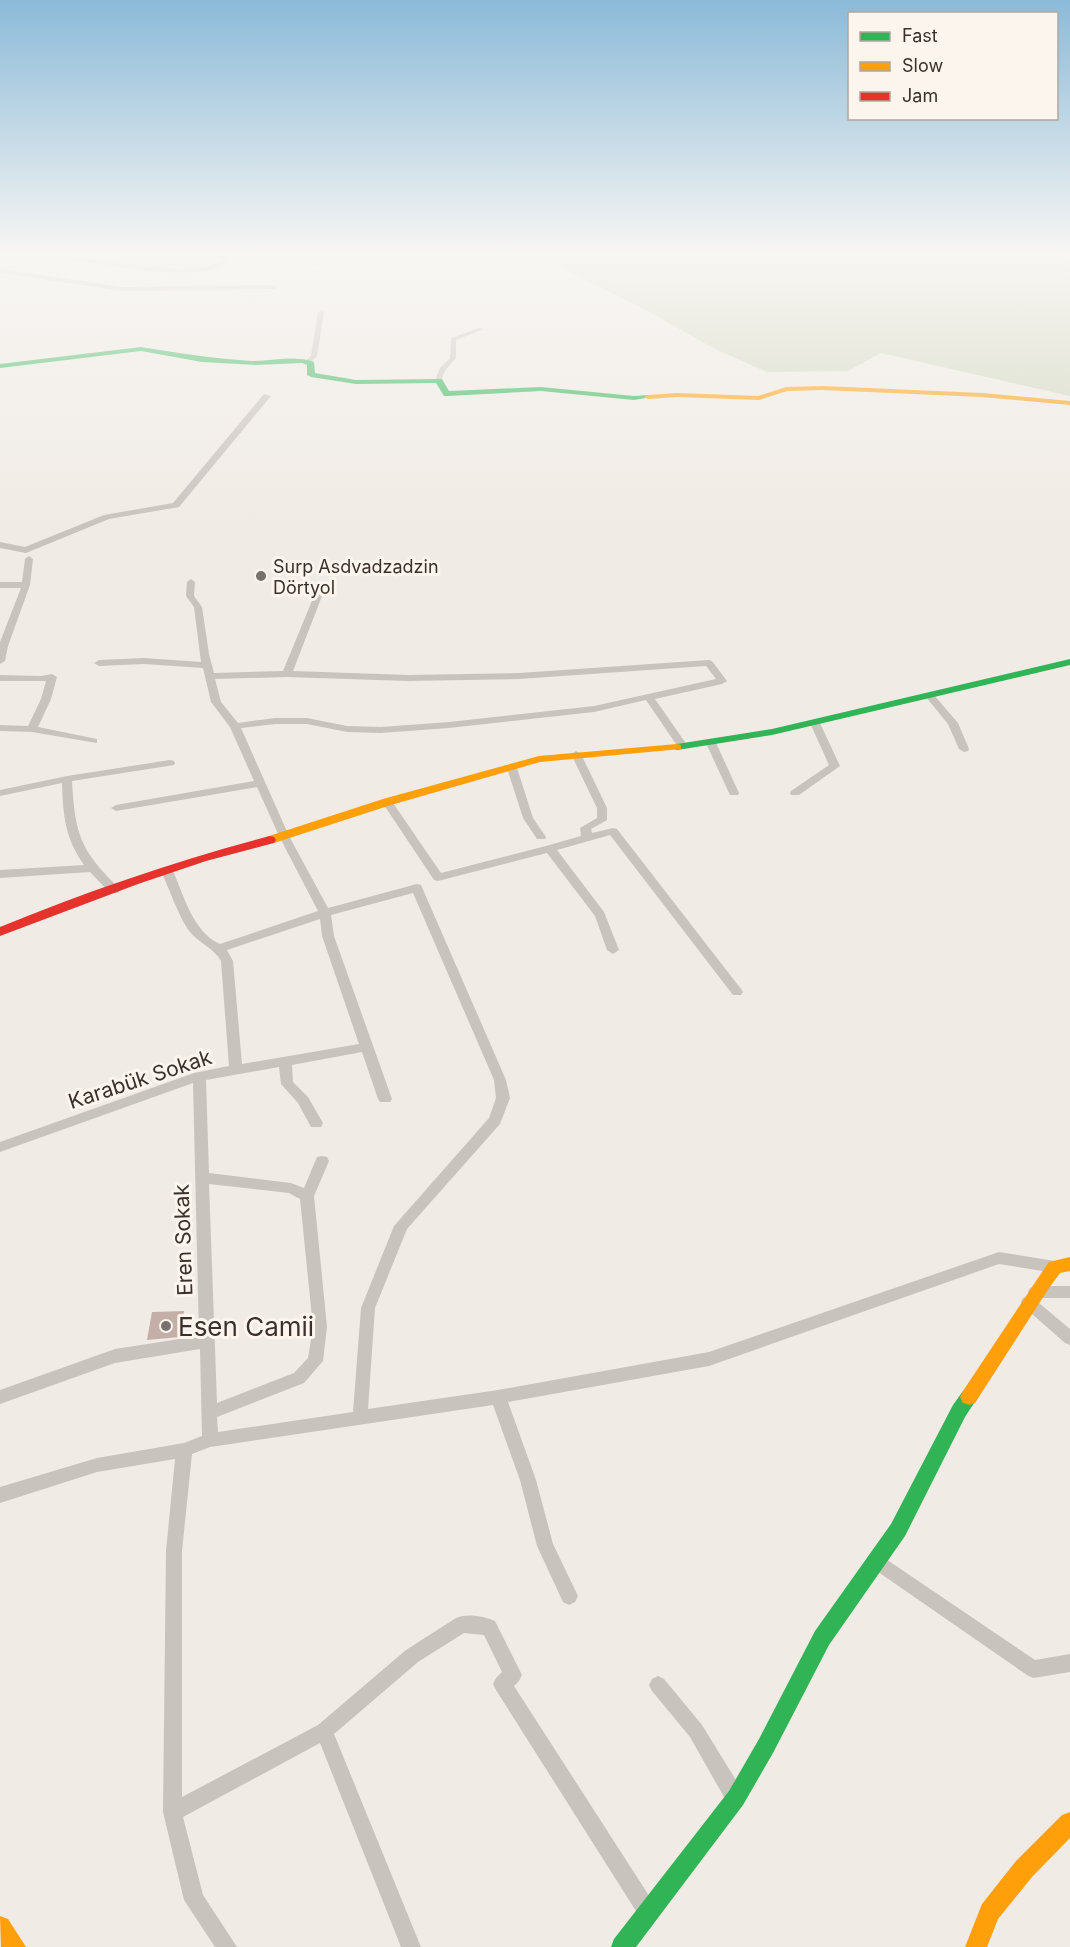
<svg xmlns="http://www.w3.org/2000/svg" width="1070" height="1947" font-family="Inter,sans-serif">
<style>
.green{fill:#d1d6bf}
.building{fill:#c3afa7}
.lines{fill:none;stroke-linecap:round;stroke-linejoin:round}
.street{fill:#c9c3be;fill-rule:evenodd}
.fast{fill:#30b455;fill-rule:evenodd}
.slow{fill:#ff9f0a;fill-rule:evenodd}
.jam{fill:#e5322d;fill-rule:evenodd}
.poi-dot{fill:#7a716c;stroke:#fbf5ee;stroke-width:2}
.labels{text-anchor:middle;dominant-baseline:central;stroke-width:6;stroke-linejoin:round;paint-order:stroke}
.far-poi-label{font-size:18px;fill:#3b302b;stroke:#fbf5ee;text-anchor:start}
.street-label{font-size:21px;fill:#3b302b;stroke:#fbf5ee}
.near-poi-label{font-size:26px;fill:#3b302b;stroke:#fbf5ee;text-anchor:start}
</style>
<rect width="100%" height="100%" fill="#f0ebe5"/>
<g class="green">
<polygon points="230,255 382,255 383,256 319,266"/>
<polygon points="545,255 1070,255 1070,396 881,353 848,371 767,372 715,349 644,309 554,264"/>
</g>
<polygon class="building" points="184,1311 180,1337 147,1340 152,1312"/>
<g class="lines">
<g class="street">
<path d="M0,255c23,1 47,-1 70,2 39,3 119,22 152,4l-1,-2 -25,-4 28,1 4,6c-29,23 -121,2 -159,-2 -22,-2 -46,-1 -69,-1z"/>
<polygon points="0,269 123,287 274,285 277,287 274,289 123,291 0,273"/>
<polygon points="321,311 324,313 317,356 310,363 306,363 305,362 311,355 318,313"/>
<path d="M479,328l5,1 -28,11v18c-6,7 -16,16 -14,25l-7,-2 5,-13 10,-10 1,-20z"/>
<polygon points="264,394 271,396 179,507 109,519 26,553 0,548 0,542 25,547 104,515 173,503"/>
<polygon points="29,556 33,559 30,585 8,646 5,661 0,664 0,642 21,588 0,588 0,582 22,582 25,559"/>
<path d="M191,579l4,3 -1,14 8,11 7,47 5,19 69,-2 31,-75 4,-3 4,3 -29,75 115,4 111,-2 190,-13 3,1 15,20 -5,3 -67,15 32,46 -5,3 -4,-1 -32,-47 -52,12 -145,16 -68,5 -34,-1 -40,-8h-32l-34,4 48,108 39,72 89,-24 4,1 85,195 4,18 -10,26 -93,105 -32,79 -7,101 130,-19 211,-38 290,-100 56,9 5,2 2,4 -2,4 -5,2 -56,-9 -290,102 -201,36 28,78 17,64 25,52 -3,6 -6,3 -6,-3 -26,-56 -17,-66 -27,-75 -283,42 -18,7 -10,97v246l136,-72 88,-75 50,-32c11,-5 28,-2 39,3l27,54 -3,6 -5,5 141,219 3,7 -3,7 -7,3 -7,-3 -145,-229 -3,-6 3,-6 6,-6 -18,-37 -20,-2 -46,29 -84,72 87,213h-20l-81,-204 -137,74 20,78 34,52h-22l-31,-47 -21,-88 3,-261 9,-92 -78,13 -97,31v-16l97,-29 87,-15 18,-7 -2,-87 -85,14 -115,41v-14l115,-41 84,-13 -6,-253 -193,69v-10l194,-69 35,-7 -8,-105c-7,-13 -21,-17 -31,-29 -11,-14 -21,-44 -29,-61l2,-3h8l2,3c11,25 20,61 47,73l98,-33 -39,-75 -22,-49 -141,24 -5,-3 5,-3 138,-24 -24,-54 -19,-25 -8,-34 -59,-4 -45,2 -5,-3 5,-3 45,-2 57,4 -7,-55 -8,-11 1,-14zM706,666l10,13 -122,27 -145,16 -68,5 -34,-1 -40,-8h-32l-37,5 -17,-21 -6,-23 72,-2 121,4 111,-2zM413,893l81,187 2,18 -7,20 -95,108 -33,82 -8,104 -135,20 -1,-15 87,-34 19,-22 4,-34 -13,-131 15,-35 -2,-4 -5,-1 -5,1 -13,31 -13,-5 -82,-10 -3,-93 73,-13 2,17 17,19 13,24h10l2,-4 -15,-26 -15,-15 -1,-17 70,-13 16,47 2,3h10l2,-3 -58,-163 -3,-21zM320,919l2,17 37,108 -117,20 -9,-103 -6,-11zM209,1184l80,9 11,6 13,128 -5,31 -14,15 -77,30z"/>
<polygon points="52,674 57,677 51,699 38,727 97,739 97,743 32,732 0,731 0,725 28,726 41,699 46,681 0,681 0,675 41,676"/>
<polygon points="931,694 934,695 958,723 969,749 968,751 964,752 959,749 948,724 926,697"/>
<polygon points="815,720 820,723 840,766 799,795 791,795 790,793 791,791 829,765 810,723"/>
<polygon points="711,740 716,743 739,793 738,795 730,795 729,793 706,743"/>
<polygon points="576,751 581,754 607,808 607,820 591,829 592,833 613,828 617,829 741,989 743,992 741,995 733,995 610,835 557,850 604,912 619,950 613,954 607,950 595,916 547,853 438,881 434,880 382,802 387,799 391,800 441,873 546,846 581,836 580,828 597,818 597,808 571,754"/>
<path d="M170,760l4,1 1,2 -1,2 -102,16c3,53 8,69 46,106l2,3 -2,3h-8l-20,-21 -90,6v-8l84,-5c-19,-27 -21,-49 -22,-82l-62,13v-6l67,-14z"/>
<polygon points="512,765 517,768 533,818 546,837 545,839 537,839 523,818 507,768"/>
<polygon points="1035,1286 1070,1286 1070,1298 1033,1298 1070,1329 1070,1345 1065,1343 1023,1306 1021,1302 1023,1298 1030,1296 1028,1292 1030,1288"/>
<polygon points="877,1553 1035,1660 1070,1654 1070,1672 1033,1678 1027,1675 871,1567 869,1561 871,1555"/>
<polygon points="658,1676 664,1679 702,1725 742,1790 744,1797 742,1804 735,1806 728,1804 690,1737 652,1691 649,1685 652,1679"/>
</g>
<g class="fast">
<path d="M141,347c38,6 74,12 112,14 20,0 42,-6 61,1l1,11 41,7 83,-1h3l7,12 92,-4 93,9 14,-1 4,2 -18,3 -93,-9 -94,5h-3l-8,-13 -80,1 -45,-7 -4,-2v-10l-5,-2 -46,2 -54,-3 -61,-11 -141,17v-4z"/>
<polygon points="1070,659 1070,665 772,735 677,750 671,747 677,744 772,729"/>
<polygon points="969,1389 975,1391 978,1397 965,1417 905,1536 829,1645 773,1753 743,1805 636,1947 611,1947 614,1939 729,1791 759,1739 815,1631 891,1524 953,1405 963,1391"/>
</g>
<g class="slow">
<polygon points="823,386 982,393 1070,401 1070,405 982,397 823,390 787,391 759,400 677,397 648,399 644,397 648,395 677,393 758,396 786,387"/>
<polygon points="677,744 681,745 681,749 540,762 391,805 274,843 266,843 264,840 266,837 383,799 539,756"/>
<polygon points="1070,1257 1070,1271 1060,1273 1049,1288 975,1403 969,1405 963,1403 960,1397 963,1391 1038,1278 1049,1262"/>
<polygon points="1070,1812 1070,1838 1032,1877 998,1919 987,1947 965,1947 982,1904 1016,1861 1062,1815"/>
<polygon points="0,1916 8,1919 26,1947 1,1947"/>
</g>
<path class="jam" d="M270,836l4,1 2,3 -2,3 -68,18 -68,23 -138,52v-9c88,-36 178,-67 270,-91z"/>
</g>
<linearGradient id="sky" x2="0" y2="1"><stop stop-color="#8bbad8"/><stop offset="0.48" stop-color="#f8f6f3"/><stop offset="1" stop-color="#f8f6f3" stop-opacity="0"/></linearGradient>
<rect width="1070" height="528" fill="url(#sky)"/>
<g class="poi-dot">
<circle cx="261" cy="576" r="6"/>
<circle cx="166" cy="1326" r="6"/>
</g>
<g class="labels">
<g class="far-poi-label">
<text x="273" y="566">Surp Asdvadzadzin<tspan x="273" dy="21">Dörtyol</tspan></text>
</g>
<g class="street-label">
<text transform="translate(140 1079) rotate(-18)">Karabük Sokak</text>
<text transform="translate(183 1240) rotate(-92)">Eren Sokak</text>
</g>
<g class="near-poi-label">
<text x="178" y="1326">Esen Camii</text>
</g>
</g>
<rect x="848" y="12" width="210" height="108" fill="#fbf5ee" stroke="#aea6a0" stroke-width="1.5"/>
<rect x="860" y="32" width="30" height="9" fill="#30b455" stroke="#aea6a0" stroke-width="1.5"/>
<text x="902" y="42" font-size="18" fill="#3b302b">Fast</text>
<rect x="860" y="62" width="30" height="9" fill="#ff9f0a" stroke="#aea6a0" stroke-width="1.5"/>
<text x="902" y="72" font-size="18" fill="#3b302b">Slow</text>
<rect x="860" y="92" width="30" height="9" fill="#e5322d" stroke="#aea6a0" stroke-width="1.5"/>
<text x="902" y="102" font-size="18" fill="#3b302b">Jam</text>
</svg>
